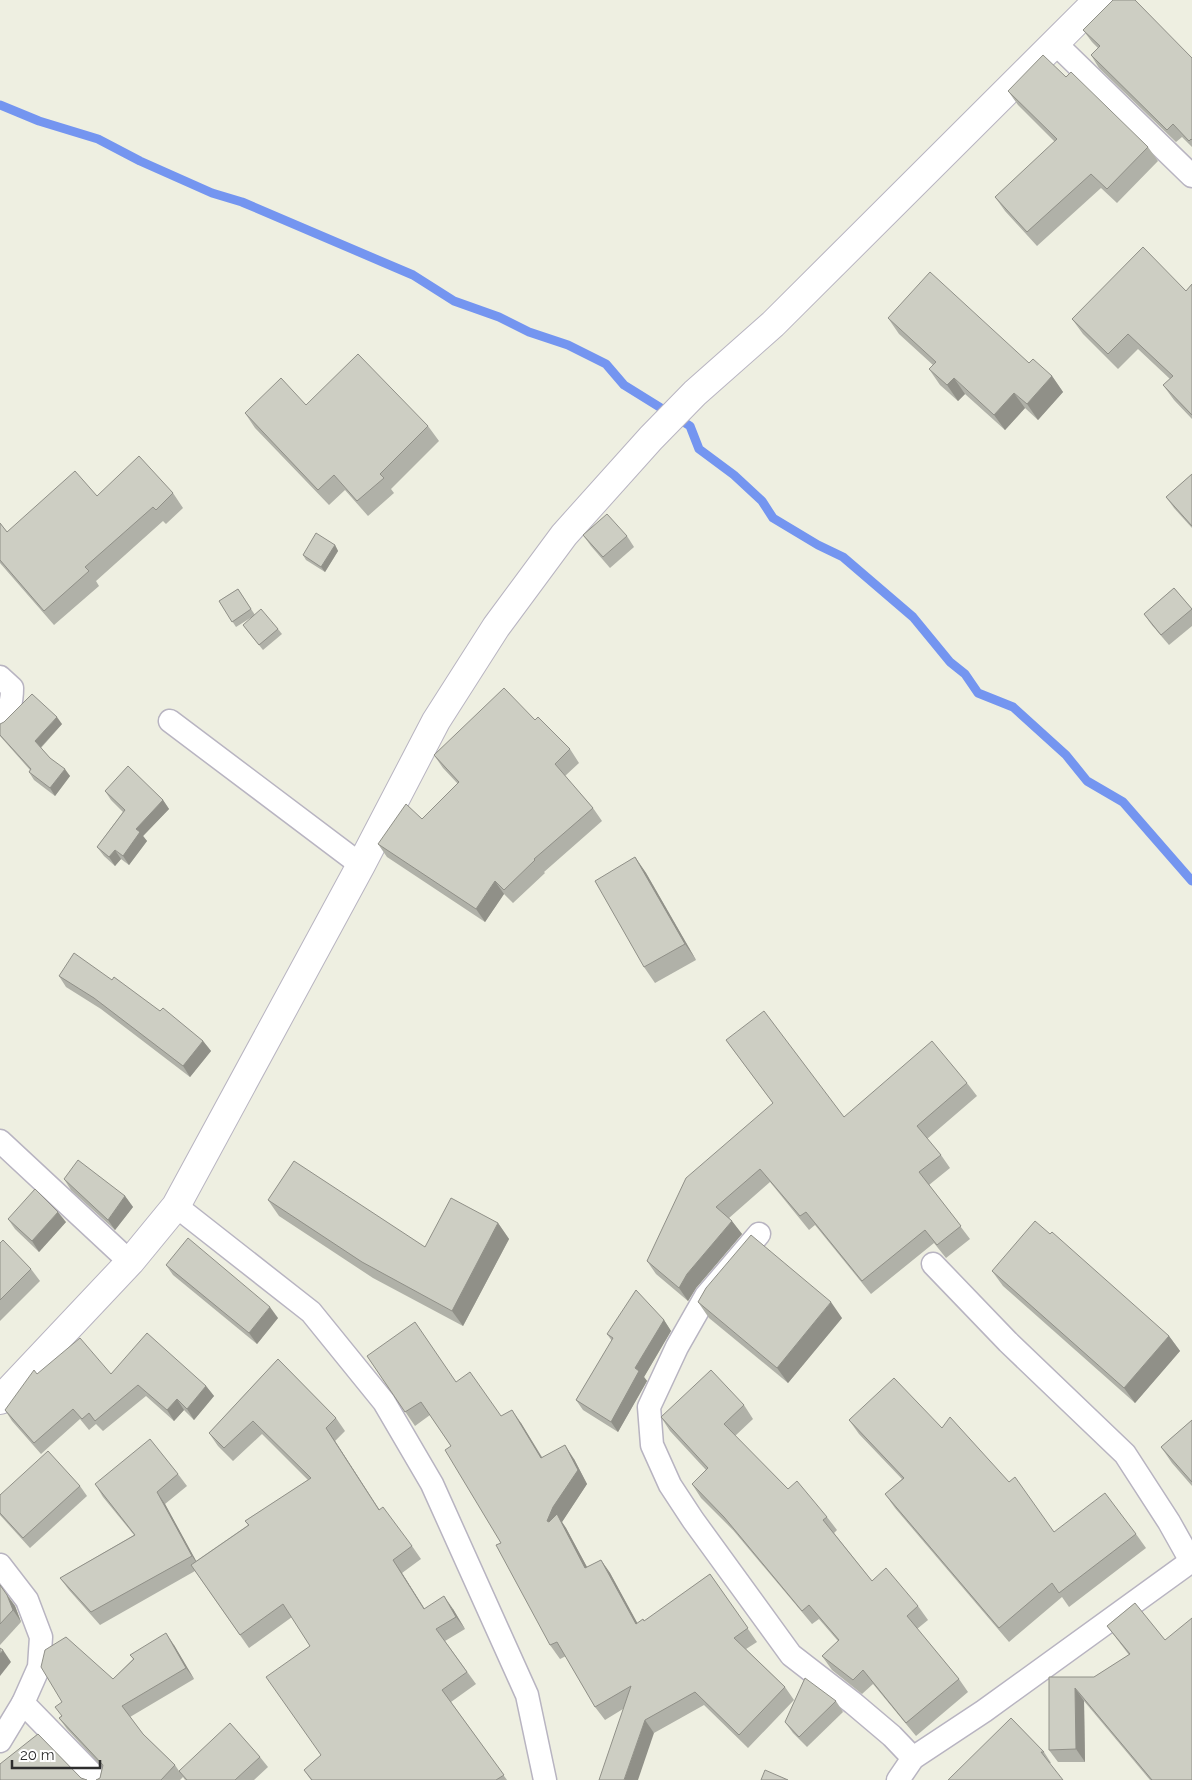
<svg xmlns="http://www.w3.org/2000/svg" width="1192" height="1780" font-family="Raleway,sans-serif">
<style>
.lines{fill:none;stroke-linecap:round;stroke-linejoin:round}
.stream{stroke:#7495f0;stroke-width:9}
.street-casing{stroke:#b8b4c1;stroke-width:25}
.secondary-casing{stroke:#b8b4c1;stroke-width:30}
.street{stroke:#fff;stroke-width:22}
.secondary{stroke:#fff;stroke-width:28}
.wall{fill:#b0b1a8}
.shaded-wall{fill:#909088}
.building{fill:#cdcec3;stroke:#909088}
</style>
<rect width="100%" height="100%" fill="#eeefe1"/>
<g class="lines">
<polyline class="stream" points="0,105 39,121 98,139 140,161 212,193 242,202 413,275 454,301 499,317 529,332 568,345 606,364 624,385 690,426 699,449 734,475 762,501 773,518 818,545 843,557 913,617 950,662 965,674 978,693 1013,707 1066,755 1087,781 1123,802 1192,881"/>
<g class="street-casing">
<g id="street">
<polyline points="1056,44 1192,176"/>
<path d="M0,677l12,11c0,14 -2,22 -12,32"/>
<polyline points="170,721 361,865"/>
<polyline points="0,1141 130,1262"/>
<polyline points="176,1206 311,1312 384,1402 432,1484 527,1695 545,1780"/>
<polyline points="759,1234 706,1296 677,1347 649,1407 652,1445 670,1485 693,1520 791,1655 853,1703 892,1736 913,1758"/>
<polyline points="933,1264 1008,1342 1125,1454 1169,1522 1192,1563"/>
<polyline points="0,1565 27,1600 41,1637 39,1667 23,1703 0,1741"/>
<polyline points="23,1703 98,1780"/>
<polyline points="898,1780 913,1758 984,1711 1190,1562"/>
</g>
</g>
<g class="secondary-casing">
<polyline id="secondary" points="0,1400 130,1262 176,1206 361,865 436,721 496,627 564,535 651,438 695,393 773,324 1098,0"/>
</g>
<use href="#street" class="street"/>
<use href="#secondary" class="secondary"/>
</g>
<g class="wall">
<polygon points="1083,30 1192,58 1192,147 1182,137 1176,142 1099,68 1091,55 1098,48 1092,42"/>
<polygon points="1066,77 1148,147 1158,161 1117,203 1101,188 1037,246 1005,211 995,197 1055,142 1018,105 1008,91"/>
<polygon points="1192,284 1192,419 1174,400 1163,385 1170,379 1138,349 1118,369 1083,334 1072,319 1186,291"/>
<polygon points="888,318 1029,363 1052,376 1063,392 1038,420 1025,408 1005,430 965,394 958,401 940,385 929,369 933,365 899,334"/>
<polygon points="306,405 428,426 439,441 391,489 394,493 368,516 345,490 329,505 255,428 245,413"/>
<polygon points="1192,474 1192,528 1174,508 1166,497"/>
<polygon points="173,493 183,508 166,524 163,521 96,581 99,586 54,625 0,563 0,523 7,532 97,496"/>
<polygon points="583,535 627,536 634,547 610,568 591,546"/>
<polygon points="335,545 338,551 325,572 306,560 303,555"/>
<polygon points="1174,588 1192,609 1192,626 1169,645 1151,624 1144,614"/>
<polygon points="238,589 255,615 236,627 219,601"/>
<polygon points="243,625 278,629 282,634 263,650"/>
<polygon points="535,720 570,749 579,763 565,776 593,808 602,821 544,872 545,873 513,903 504,894 485,922 387,857 378,844 422,819 458,784 443,768 434,755"/>
<polygon points="0,724 62,724 41,748 50,758 70,776 55,796 34,780 29,772 30,770 0,736"/>
<polygon points="105,791 163,800 169,809 143,836 147,841 129,865 121,859 115,866 104,856 97,847 123,812 111,800"/>
<polygon points="635,857 646,873 696,960 655,983 644,967"/>
<polygon points="59,976 160,1011 203,1041 211,1051 190,1077 101,1009 66,987"/>
<polygon points="726,1040 844,1117 967,1083 977,1096 927,1139 941,1155 950,1168 929,1185 970,1239 946,1258 934,1243 871,1294 815,1225 809,1230 770,1182 729,1218 742,1234 696,1288 688,1301 656,1274 647,1261 773,1103"/>
<polygon points="64,1179 125,1196 133,1207 115,1230 71,1190"/>
<polygon points="268,1200 425,1247 498,1223 509,1239 463,1326 373,1278 279,1216"/>
<polygon points="8,1219 66,1222 39,1252 15,1229"/>
<polygon points="0,1243 31,1269 40,1281 0,1321"/>
<polygon points="166,1265 278,1318 257,1344 173,1275"/>
<polygon points="992,1271 1169,1336 1180,1351 1135,1403 1003,1286"/>
<polygon points="698,1302 842,1318 788,1383 709,1318"/>
<polygon points="664,1320 671,1331 644,1377 647,1381 618,1432 583,1410 576,1400 612,1341 607,1334"/>
<polygon points="367,1356 456,1382 501,1416 521,1423 542,1457 574,1459 587,1484 562,1522 566,1528 587,1567 601,1560 610,1573 637,1623 645,1621 710,1574 757,1642 746,1649 785,1687 794,1700 748,1748 704,1705 654,1733 623,1709 605,1720 595,1707 566,1656 560,1659 550,1645 501,1543 451,1446 430,1415 415,1426"/>
<polygon points="278,1359 336,1418 345,1431 335,1441 379,1510 412,1546 421,1559 402,1573 424,1609 453,1609 465,1629 445,1641 476,1684 451,1702 507,1780 311,1780 304,1770 321,1755 310,1646 292,1617 249,1648 195,1571 100,1625 69,1590 60,1578 134,1535 103,1497 95,1484 178,1474 187,1486 165,1504 196,1561 248,1525 245,1521 308,1480 262,1434 233,1461 218,1446 209,1433"/>
<polygon points="37,1374 111,1374 206,1386 214,1396 194,1420 184,1410 174,1421 146,1396 103,1431 96,1424 89,1430 80,1419 41,1454 12,1421 5,1410"/>
<polygon points="744,1405 753,1419 735,1436 788,1489 827,1517 837,1530 834,1533 872,1581 918,1606 928,1620 917,1629 959,1679 968,1692 916,1736 873,1684 862,1694 832,1670 822,1656 838,1641 819,1619 812,1624 733,1530 701,1498 692,1484 706,1470 670,1431 661,1417"/>
<polygon points="849,1420 942,1428 1054,1532 1136,1534 1146,1548 1069,1607 1062,1597 1009,1642 895,1508 885,1494 902,1479 859,1434"/>
<polygon points="1192,1420 1192,1486 1172,1463 1161,1447"/>
<polygon points="80,1486 87,1496 30,1548 0,1515 0,1495"/>
<polygon points="0,1585 15,1606 21,1622 0,1645"/>
<polygon points="1135,1603 1192,1780 1150,1780 1084,1701 1085,1762 1058,1762 1049,1750 1049,1677 1094,1677 1129,1655 1107,1626"/>
<polygon points="174,1645 194,1679 130,1717 143,1734 175,1765 179,1771 260,1757 268,1767 254,1780 185,1780 183,1777 180,1780 96,1780 100,1778 102,1767 67,1729 59,1718 61,1716 62,1702 113,1679 133,1659 130,1655"/>
<polygon points="836,1701 843,1712 807,1747 793,1733 785,1722"/>
<polygon points="1011,1718 1044,1752 1051,1763 1049,1763"/>
</g>
<g class="shaded-wall">
<polygon points="1052,376 1063,392 1038,420 1027,404"/>
<polygon points="954,378 965,394 958,401 947,385"/>
<polygon points="1014,393 1025,408 1005,430 994,415"/>
<polygon points="335,545 338,551 325,572 321,567"/>
<polygon points="57,717 62,724 40,748 35,741"/>
<polygon points="65,769 70,776 55,796 50,788"/>
<polygon points="163,800 169,809 143,836 147,841 129,865 123,856 136,829"/>
<polygon points="115,850 121,859 115,866 109,857"/>
<polygon points="635,857 646,873 696,960 685,944"/>
<polygon points="495,881 504,894 485,922 476,909"/>
<polygon points="203,1041 211,1051 190,1077 183,1066"/>
<polygon points="125,1196 133,1207 115,1230 108,1220"/>
<polygon points="58,1212 66,1222 39,1252 32,1241"/>
<polygon points="732,1221 742,1234 696,1288 688,1301 679,1288 687,1274"/>
<polygon points="498,1223 509,1239 463,1326 452,1311"/>
<polygon points="831,1302 842,1318 788,1383 777,1368"/>
<polygon points="270,1307 278,1318 257,1344 249,1333"/>
<polygon points="664,1320 671,1331 644,1377 647,1381 618,1432 611,1422 635,1368"/>
<polygon points="1169,1336 1180,1351 1135,1403 1124,1388"/>
<polygon points="206,1386 214,1396 194,1420 187,1409"/>
<polygon points="177,1399 184,1410 174,1421 167,1410"/>
<polygon points="512,1410 521,1423 550,1471 541,1458"/>
<polygon points="326,1428 335,1441 388,1523 379,1510"/>
<polygon points="565,1445 574,1459 587,1484 562,1522 566,1528 595,1582 556,1534 547,1521"/>
<polygon points="157,1492 165,1504 200,1568 192,1556"/>
<polygon points="393,1560 402,1573 433,1622 424,1609"/>
<polygon points="601,1560 610,1573 645,1637 636,1624"/>
<polygon points="7,1595 15,1606 21,1622 13,1610"/>
<polygon points="444,1596 453,1609 465,1629 456,1617"/>
<polygon points="166,1633 174,1645 194,1679 186,1668"/>
<polygon points="3,1650 11,1662 0,1676 0,1654"/>
<polygon points="1075,1688 1084,1701 1085,1762 1076,1749"/>
<polygon points="645,1720 654,1733 638,1780 624,1780"/>
</g>
<g class="building">
<polygon points="1113,0 1135,0 1192,58 1192,140 1191,139 1189,141 1173,124 1167,130 1091,55 1100,46 1083,30"/>
<polygon points="1043,55 1066,77 1071,72 1148,147 1107,189 1091,174 1027,232 995,197 1057,139 1008,91"/>
<polygon points="1143,247 1186,291 1192,284 1192,415 1163,385 1173,376 1128,334 1108,354 1072,319"/>
<polygon points="930,272 1029,363 1033,359 1052,376 1027,404 1014,393 994,415 954,378 947,385 929,369 936,362 888,318"/>
<polygon points="358,354 428,426 380,474 384,478 357,501 334,475 318,490 245,413 281,378 306,405"/>
<polygon points="139,456 173,493 156,510 153,507 85,567 89,571 44,611 0,560 0,523 7,532 75,471 97,496"/>
<polygon points="1192,474 1192,526 1166,497"/>
<polygon points="607,514 627,536 603,557 583,535"/>
<polygon points="316,533 335,545 321,567 303,555"/>
<polygon points="1174,588 1192,609 1161,635 1144,614"/>
<polygon points="238,589 251,609 232,622 219,601"/>
<polygon points="261,609 278,629 259,645 243,625"/>
<polygon points="504,688 535,720 538,717 570,749 555,764 593,808 534,859 535,860 504,890 495,881 476,909 378,844 406,804 422,819 459,782 434,755"/>
<polygon points="32,694 57,717 35,741 50,758 65,769 50,788 29,772 31,769 0,735 0,724 4,722"/>
<polygon points="128,766 163,800 136,829 140,832 123,856 115,850 109,857 97,847 125,810 105,791"/>
<polygon points="635,857 685,944 644,967 595,881"/>
<polygon points="74,953 112,980 114,977 160,1011 163,1008 203,1041 183,1066 94,998 59,976"/>
<polygon points="764,1011 844,1117 932,1041 967,1083 917,1126 941,1155 919,1172 961,1226 937,1245 925,1230 862,1281 806,1212 800,1216 760,1169 716,1207 732,1221 687,1274 679,1288 647,1261 686,1178 773,1103 726,1040"/>
<polygon points="78,1160 125,1196 108,1220 64,1179"/>
<polygon points="294,1161 425,1247 451,1198 498,1223 452,1311 362,1262 268,1200"/>
<polygon points="35,1189 58,1212 32,1241 8,1219"/>
<polygon points="1035,1221 1050,1234 1052,1232 1169,1336 1124,1388 992,1271"/>
<polygon points="751,1235 831,1302 777,1368 698,1302 706,1288"/>
<polygon points="188,1238 270,1307 249,1333 166,1265"/>
<polygon points="3,1240 31,1269 0,1300 0,1243"/>
<polygon points="636,1290 664,1320 635,1368 639,1371 611,1422 576,1400 613,1338 607,1334"/>
<polygon points="415,1322 456,1382 470,1372 501,1416 512,1410 541,1458 565,1445 578,1470 553,1507 547,1521 549,1522 557,1514 585,1568 601,1560 636,1624 643,1619 644,1621 710,1574 748,1628 734,1638 785,1687 739,1735 695,1692 645,1720 624,1780 599,1780 631,1686 595,1707 557,1642 550,1645 496,1545 501,1543 445,1450 451,1446 421,1402 405,1412 367,1356"/>
<polygon points="147,1333 206,1386 187,1409 177,1399 167,1410 138,1385 95,1421 89,1413 82,1419 73,1409 34,1443 5,1410 34,1370 37,1374 80,1338 111,1374"/>
<polygon points="278,1359 336,1418 326,1428 379,1510 383,1507 412,1546 393,1560 424,1609 444,1596 456,1617 436,1629 467,1672 442,1690 504,1775 496,1780 312,1780 304,1770 321,1755 266,1677 310,1646 283,1604 240,1635 191,1565 249,1525 245,1521 311,1478 253,1421 224,1448 209,1433"/>
<polygon points="711,1370 744,1405 724,1424 788,1489 797,1481 827,1517 823,1520 872,1581 886,1568 918,1606 907,1616 959,1679 906,1723 863,1670 853,1680 822,1656 839,1640 809,1605 802,1611 724,1517 692,1484 708,1468 661,1417"/>
<polygon points="894,1378 942,1428 950,1417 1009,1482 1015,1477 1054,1532 1105,1493 1136,1534 1059,1593 1052,1583 999,1628 885,1494 904,1478 849,1420"/>
<polygon points="1192,1420 1192,1482 1161,1447"/>
<polygon points="150,1439 178,1474 157,1492 192,1556 91,1612 60,1578 135,1535 95,1484"/>
<polygon points="48,1451 80,1486 23,1538 0,1513 0,1495"/>
<polygon points="0,1585 7,1595 13,1610 0,1624"/>
<polygon points="1135,1603 1165,1640 1192,1618 1192,1780 1152,1780 1075,1688 1076,1749 1049,1750 1049,1677 1094,1677 1130,1654 1107,1626"/>
<polygon points="166,1633 186,1668 122,1706 143,1734 175,1765 161,1780 96,1780 100,1778 103,1765 59,1718 62,1716 55,1707 62,1702 41,1667 45,1650 66,1637 113,1679 134,1659 130,1655"/>
<polygon points="0,1648 3,1650 0,1654"/>
<polygon points="805,1678 836,1701 799,1737 785,1722"/>
<polygon points="1011,1718 1044,1752 1041,1752 1063,1780 948,1780"/>
<polygon points="230,1723 260,1757 235,1780 187,1780 179,1771"/>
<polygon points="38,1734 81,1778 87,1780 0,1780 0,1764"/>
<polygon points="765,1770 788,1780 761,1780"/>
</g>
<path d="M12 1760v8h88v-8" fill="none" stroke="#2e2e2e" stroke-width="2.5"/>
<text x="20" y="1760" font-size="15" fill="#2e2e2e" stroke="#ffffff" stroke-width="4" paint-order="stroke">20 m</text>
</svg>
